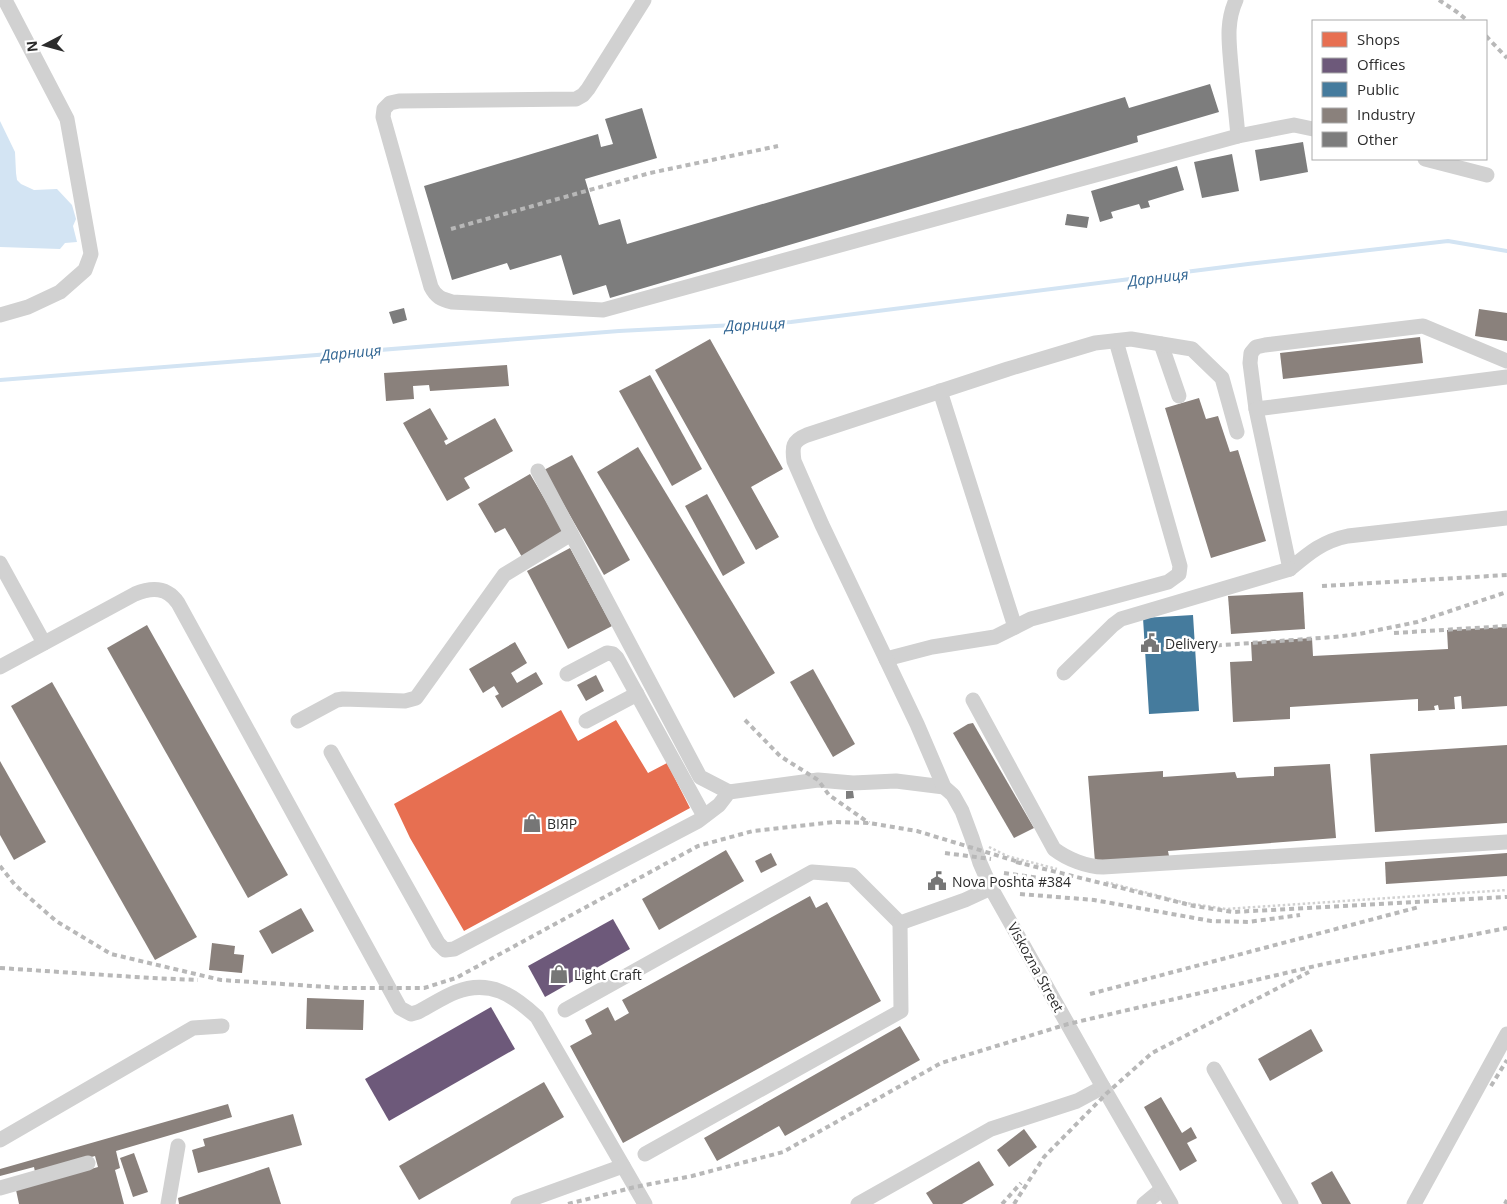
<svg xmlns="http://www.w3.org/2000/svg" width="1507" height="1204" font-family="'Open Sans',sans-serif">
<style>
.water{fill:#d3e4f3}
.shops{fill:#e76f51}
.offices{fill:#6d597a}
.public{fill:#457b9d}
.industry{fill:#8a817c}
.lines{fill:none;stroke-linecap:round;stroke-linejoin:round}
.stream{stroke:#d3e4f3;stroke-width:4}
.building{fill:#7d7d7d}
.path{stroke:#d1d1d1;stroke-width:2.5;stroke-dasharray:2.5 2.5;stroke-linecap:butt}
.minor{stroke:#d1d1d1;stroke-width:15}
.rail{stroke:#b8b8b8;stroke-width:4;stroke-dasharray:5 4;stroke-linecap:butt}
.labels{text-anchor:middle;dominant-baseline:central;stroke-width:5;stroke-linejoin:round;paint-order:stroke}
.poi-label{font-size:14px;fill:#2c2c2c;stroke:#fff;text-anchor:start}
.street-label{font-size:14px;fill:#2c2c2c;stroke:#fff}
.water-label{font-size:15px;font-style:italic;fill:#336794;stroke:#fff}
</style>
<rect width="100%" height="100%" fill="#fff"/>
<polygon class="water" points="0,121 15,152 16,173 17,180 21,184 34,190 57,189 72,205 76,219 73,226 77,242 65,243 60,249 0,247"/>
<polygon class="shops" points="561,710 578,741 616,720 648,773 667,763 690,808 464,931 410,838 394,804"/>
<g class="offices">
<polygon points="613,919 630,949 545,997 528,966"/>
<polygon points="491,1007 515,1049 389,1121 365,1079"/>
</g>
<polygon class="public" points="1193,615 1199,711 1149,714 1143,618"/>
<g class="industry">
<polygon points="1479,309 1507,313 1507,341 1475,336"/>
<polygon points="1420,337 1423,363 1283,379 1280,353"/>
<polygon points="710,339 783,469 751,487 779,537 756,550 655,370"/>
<polygon points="507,365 509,386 430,391 429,385 413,386 414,399 386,401 384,373"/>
<polygon points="650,375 702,469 672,486 619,391"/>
<polygon points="1199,398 1206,419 1218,416 1230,452 1238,450 1266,541 1211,558 1165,408"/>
<polygon points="430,408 448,439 444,441 446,445 495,418 513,451 464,478 470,488 447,501 403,423"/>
<polygon points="638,447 775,673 734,698 597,472"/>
<polygon points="572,455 630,560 604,575 544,470"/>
<polygon points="530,474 564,532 522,557 505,528 495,533 478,504"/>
<polygon points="707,494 745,563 723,576 685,506"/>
<polygon points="570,548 612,626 568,649 527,571"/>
<polygon points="1303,592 1305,629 1231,634 1228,596"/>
<polygon points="147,625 288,875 248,898 107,648"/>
<polygon points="1507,627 1507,706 1462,709 1461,696 1454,697 1455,709 1439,710 1438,705 1434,706 1435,710 1418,711 1418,699 1290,707 1290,719 1233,722 1230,662 1252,661 1251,642 1312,638 1313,656 1448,649 1447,630"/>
<polygon points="515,642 527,663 511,673 517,683 536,672 543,684 502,708 495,696 499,694 494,686 483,693 469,669"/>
<polygon points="813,669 855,744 833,757 790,682"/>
<polygon points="596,675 604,691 586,701 577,685"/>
<polygon points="52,682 197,937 155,960 11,706"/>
<polygon points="973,723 1034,828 1014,838 953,733 968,724"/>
<polygon points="1507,745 1507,823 1375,832 1370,754"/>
<polygon points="0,761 46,842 14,860 0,835"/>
<polygon points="1330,764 1336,838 1168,851 1169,856 1095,862 1088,776 1163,771 1163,777 1235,772 1237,778 1274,776 1274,767"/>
<polygon points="726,850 744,881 659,930 642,899"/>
<polygon points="771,853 777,865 761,873 755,861"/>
<polygon points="1507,853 1507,876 1386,884 1385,862"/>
<polygon points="810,896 816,908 827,902 881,1001 623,1143 570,1046 592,1034 585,1020 608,1007 615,1021 629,1013 622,1000"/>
<polygon points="301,908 314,931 272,954 259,931"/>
<polygon points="212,943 235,946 234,954 244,955 242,973 209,970"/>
<polygon points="307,998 364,1000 363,1030 306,1029"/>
<polygon points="900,1026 920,1060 785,1136 779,1126 717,1161 704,1138"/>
<polygon points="1311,1029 1323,1051 1270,1081 1258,1059"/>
<polygon points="544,1082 564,1117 419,1200 399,1166"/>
<polygon points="1161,1097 1182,1133 1191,1127 1197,1138 1187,1143 1197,1161 1180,1171 1144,1107"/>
<polygon points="228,1104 232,1117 116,1151 120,1168 115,1170 124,1204 19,1204 16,1190 98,1167 95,1156 35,1172 34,1167 0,1176 0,1169"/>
<polygon points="293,1114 302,1145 198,1173 192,1150 205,1146 203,1139"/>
<polygon points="1024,1129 1037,1147 1009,1167 997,1150"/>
<polygon points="134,1153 148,1192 133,1197 120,1158"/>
<polygon points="979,1161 994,1185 962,1204 933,1204 926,1193"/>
<polygon points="269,1167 281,1204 179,1204 178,1198"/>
<polygon points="1332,1171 1351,1204 1322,1204 1311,1183"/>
</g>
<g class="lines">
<polyline class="stream" points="0,380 619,331 791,322 1248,264 1448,241 1507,251"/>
</g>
<g class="building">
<polygon points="1210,84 1219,112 1137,136 1138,142 610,298 606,285 573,295 561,255 510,270 507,263 452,280 424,186 598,134 601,147 613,144 605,119 642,108 657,158 585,179 599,225 620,219 627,244 1125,97 1129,108"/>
<polygon points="1303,142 1308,172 1260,181 1255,150"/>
<polygon points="1232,154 1239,191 1202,198 1194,162"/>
<polygon points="1177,166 1184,190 1148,201 1150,207 1141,209 1139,204 1111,212 1113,218 1100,222 1091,191"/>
<polygon points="1067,214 1089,217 1087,228 1065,225"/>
<polygon points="404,308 407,320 393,324 389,312"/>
<polygon points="846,791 853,791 854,798 846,799"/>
</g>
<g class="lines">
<g class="path">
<polyline points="989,847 1007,856 1057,869"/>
<polyline points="1106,882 1186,903 1226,909 1507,890"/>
</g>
<g class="minor">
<path d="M644,0l-56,89 -5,6 -7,4 -177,2 -9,2 -6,6 -1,8 48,170c5,10 10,12 21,15l151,8 635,-174c-2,-23 -5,-47 -7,-70 -2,-24 -5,-44 5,-66"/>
<polyline points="1238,136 1294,125 1313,129"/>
<polyline points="1425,159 1487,175"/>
<polyline points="0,315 28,307 60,292 85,270 91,254 67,119 5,0"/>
<polyline points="1161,344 1179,396"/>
<path d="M1507,361l-84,-35 -158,19 -9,2 -5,6 -1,10 6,46 34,160c19,-16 33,-28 58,-33l159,-18"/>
<polyline points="940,391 1015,627"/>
<polyline points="1256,409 1507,377"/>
<polyline points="538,471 700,777 729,792"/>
<polyline points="0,563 44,643"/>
<polyline points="886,659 932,647 995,637 1031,619 1168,582 1179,574 1180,566 1116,341"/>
<path d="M0,667l135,-73c17,-7 32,-7 43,9l222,405 11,6 7,-2c12,-6 25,-15 38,-20 34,-13 57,3 81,25l108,187"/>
<polyline points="1064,673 1113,625 1121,619 1290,569"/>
<polyline points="567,674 607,653 613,654 617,658 704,816"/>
<path d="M973,700l81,149c13,10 33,18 49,18l404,-25"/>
<polyline points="298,721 337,700 343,699 405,701 416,698 504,575 571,534"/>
<polyline points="586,721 637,694"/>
<polyline points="331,752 438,943 445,950 454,949 698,821 719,805 729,792 818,780 853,783 896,781 944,787"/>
<polyline points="565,1010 812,872 852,875 900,923 965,900 991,888"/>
<polyline points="1214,1069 1291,1204"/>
<polyline points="0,1140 193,1028 222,1026"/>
<polyline points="645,1154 901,1011 900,923"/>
<polyline points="0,1188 88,1163"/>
<polyline points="168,1204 178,1146"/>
<polyline points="518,1204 623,1166"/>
<polyline points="858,1204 991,1129 1077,1101 1103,1087"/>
<polyline points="1144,1204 1162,1189"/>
<path d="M1171,1204l-68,-117 -112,-199 -11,-25 -8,-25 -10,-27 -9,-16 -9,-8 -27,-63 -95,-199 -28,-64c-2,-14 -2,-20 13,-26l201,-66 87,-26 36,-4 61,10 30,29 15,54"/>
<polyline points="1414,1204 1507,1034"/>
</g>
<g class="rail">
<polyline points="1439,0 1457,12 1468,21"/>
<polyline points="1486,36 1507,58"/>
<polyline points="451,229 650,173 778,146"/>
<polyline points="1322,586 1507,575"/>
<polyline points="1394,633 1507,626"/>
<polyline points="1154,650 1334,637 1359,634 1417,622 1507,592"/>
<polyline points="745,720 780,756 818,780 829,795 869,823"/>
<polyline points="945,853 991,859"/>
<polyline points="1016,862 1194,906 1233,912 1507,897"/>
<polyline points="0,866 15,885 56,921 111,954 221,980 343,988 424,988 456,978 698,846 753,831 834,822 869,823 917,831 1022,863"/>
<polyline points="1004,873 1075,883"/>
<polyline points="1020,894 1094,900 1211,921 1248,922 1300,915"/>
<polyline points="0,968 151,978 198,980"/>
<polyline points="1090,994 1419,907"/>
<polyline points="1491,1086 1507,1060"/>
<polyline points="568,1204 635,1187 692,1176 783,1152 941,1063 1068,1024 1324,964 1507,928"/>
<polyline points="1002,1204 1021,1183"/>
<polyline points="1014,1204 1044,1157 1107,1093 1152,1053 1309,972"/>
<polyline points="1505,1204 1507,1200"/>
</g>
</g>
<defs>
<g id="civic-bare" transform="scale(1.5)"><path d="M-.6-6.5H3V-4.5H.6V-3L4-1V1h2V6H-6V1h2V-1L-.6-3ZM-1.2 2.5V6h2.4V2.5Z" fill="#767676" stroke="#fff" stroke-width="2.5" paint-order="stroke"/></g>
<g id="shop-bare" transform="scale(1.5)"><path d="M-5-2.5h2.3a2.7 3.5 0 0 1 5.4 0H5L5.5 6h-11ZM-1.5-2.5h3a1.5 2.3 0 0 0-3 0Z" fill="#767676" stroke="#fff" stroke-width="2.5" paint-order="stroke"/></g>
</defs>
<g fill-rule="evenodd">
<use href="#civic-bare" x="1150" y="643"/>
<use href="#shop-bare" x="532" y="823"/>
<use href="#civic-bare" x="937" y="881"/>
<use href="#shop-bare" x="559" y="974"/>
</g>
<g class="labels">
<g class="poi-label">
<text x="1165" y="643">Delivery</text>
<text x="547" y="823">ВІЯР</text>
<text x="952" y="881">Nova Poshta #384</text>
<text x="574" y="974">Light Craft</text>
</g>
<g class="street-label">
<text transform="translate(1036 967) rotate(61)">Viskozna Street</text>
</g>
<g class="water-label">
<text transform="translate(1158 277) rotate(-7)">Дарниця</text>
<text transform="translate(755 324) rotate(-3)">Дарниця</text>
<text transform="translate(351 352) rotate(-5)">Дарниця</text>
</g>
</g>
<rect x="1312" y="20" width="175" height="140" fill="#ffffff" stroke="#ababab"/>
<rect x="1322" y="32" width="25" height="15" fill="#e76f51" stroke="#ababab"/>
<text x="1357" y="45" font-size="15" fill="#2c2c2c">Shops</text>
<rect x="1322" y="58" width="25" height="15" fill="#6d597a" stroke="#ababab"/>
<text x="1357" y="70" font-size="15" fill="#2c2c2c">Offices</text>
<rect x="1322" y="82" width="25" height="15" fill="#457b9d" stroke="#ababab"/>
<text x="1357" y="95" font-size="15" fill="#2c2c2c">Public</text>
<rect x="1322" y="108" width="25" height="15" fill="#8a817c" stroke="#ababab"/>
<text x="1357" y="120" font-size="15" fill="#2c2c2c">Industry</text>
<rect x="1322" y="132" width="25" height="15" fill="#7d7d7d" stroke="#ababab"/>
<text x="1357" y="145" font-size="15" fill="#2c2c2c">Other</text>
<g transform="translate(45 45) rotate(264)" stroke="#ffffff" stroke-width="4" paint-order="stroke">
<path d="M0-4L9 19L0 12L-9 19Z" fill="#2c2c2c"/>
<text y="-8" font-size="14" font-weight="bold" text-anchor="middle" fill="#2c2c2c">N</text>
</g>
</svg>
